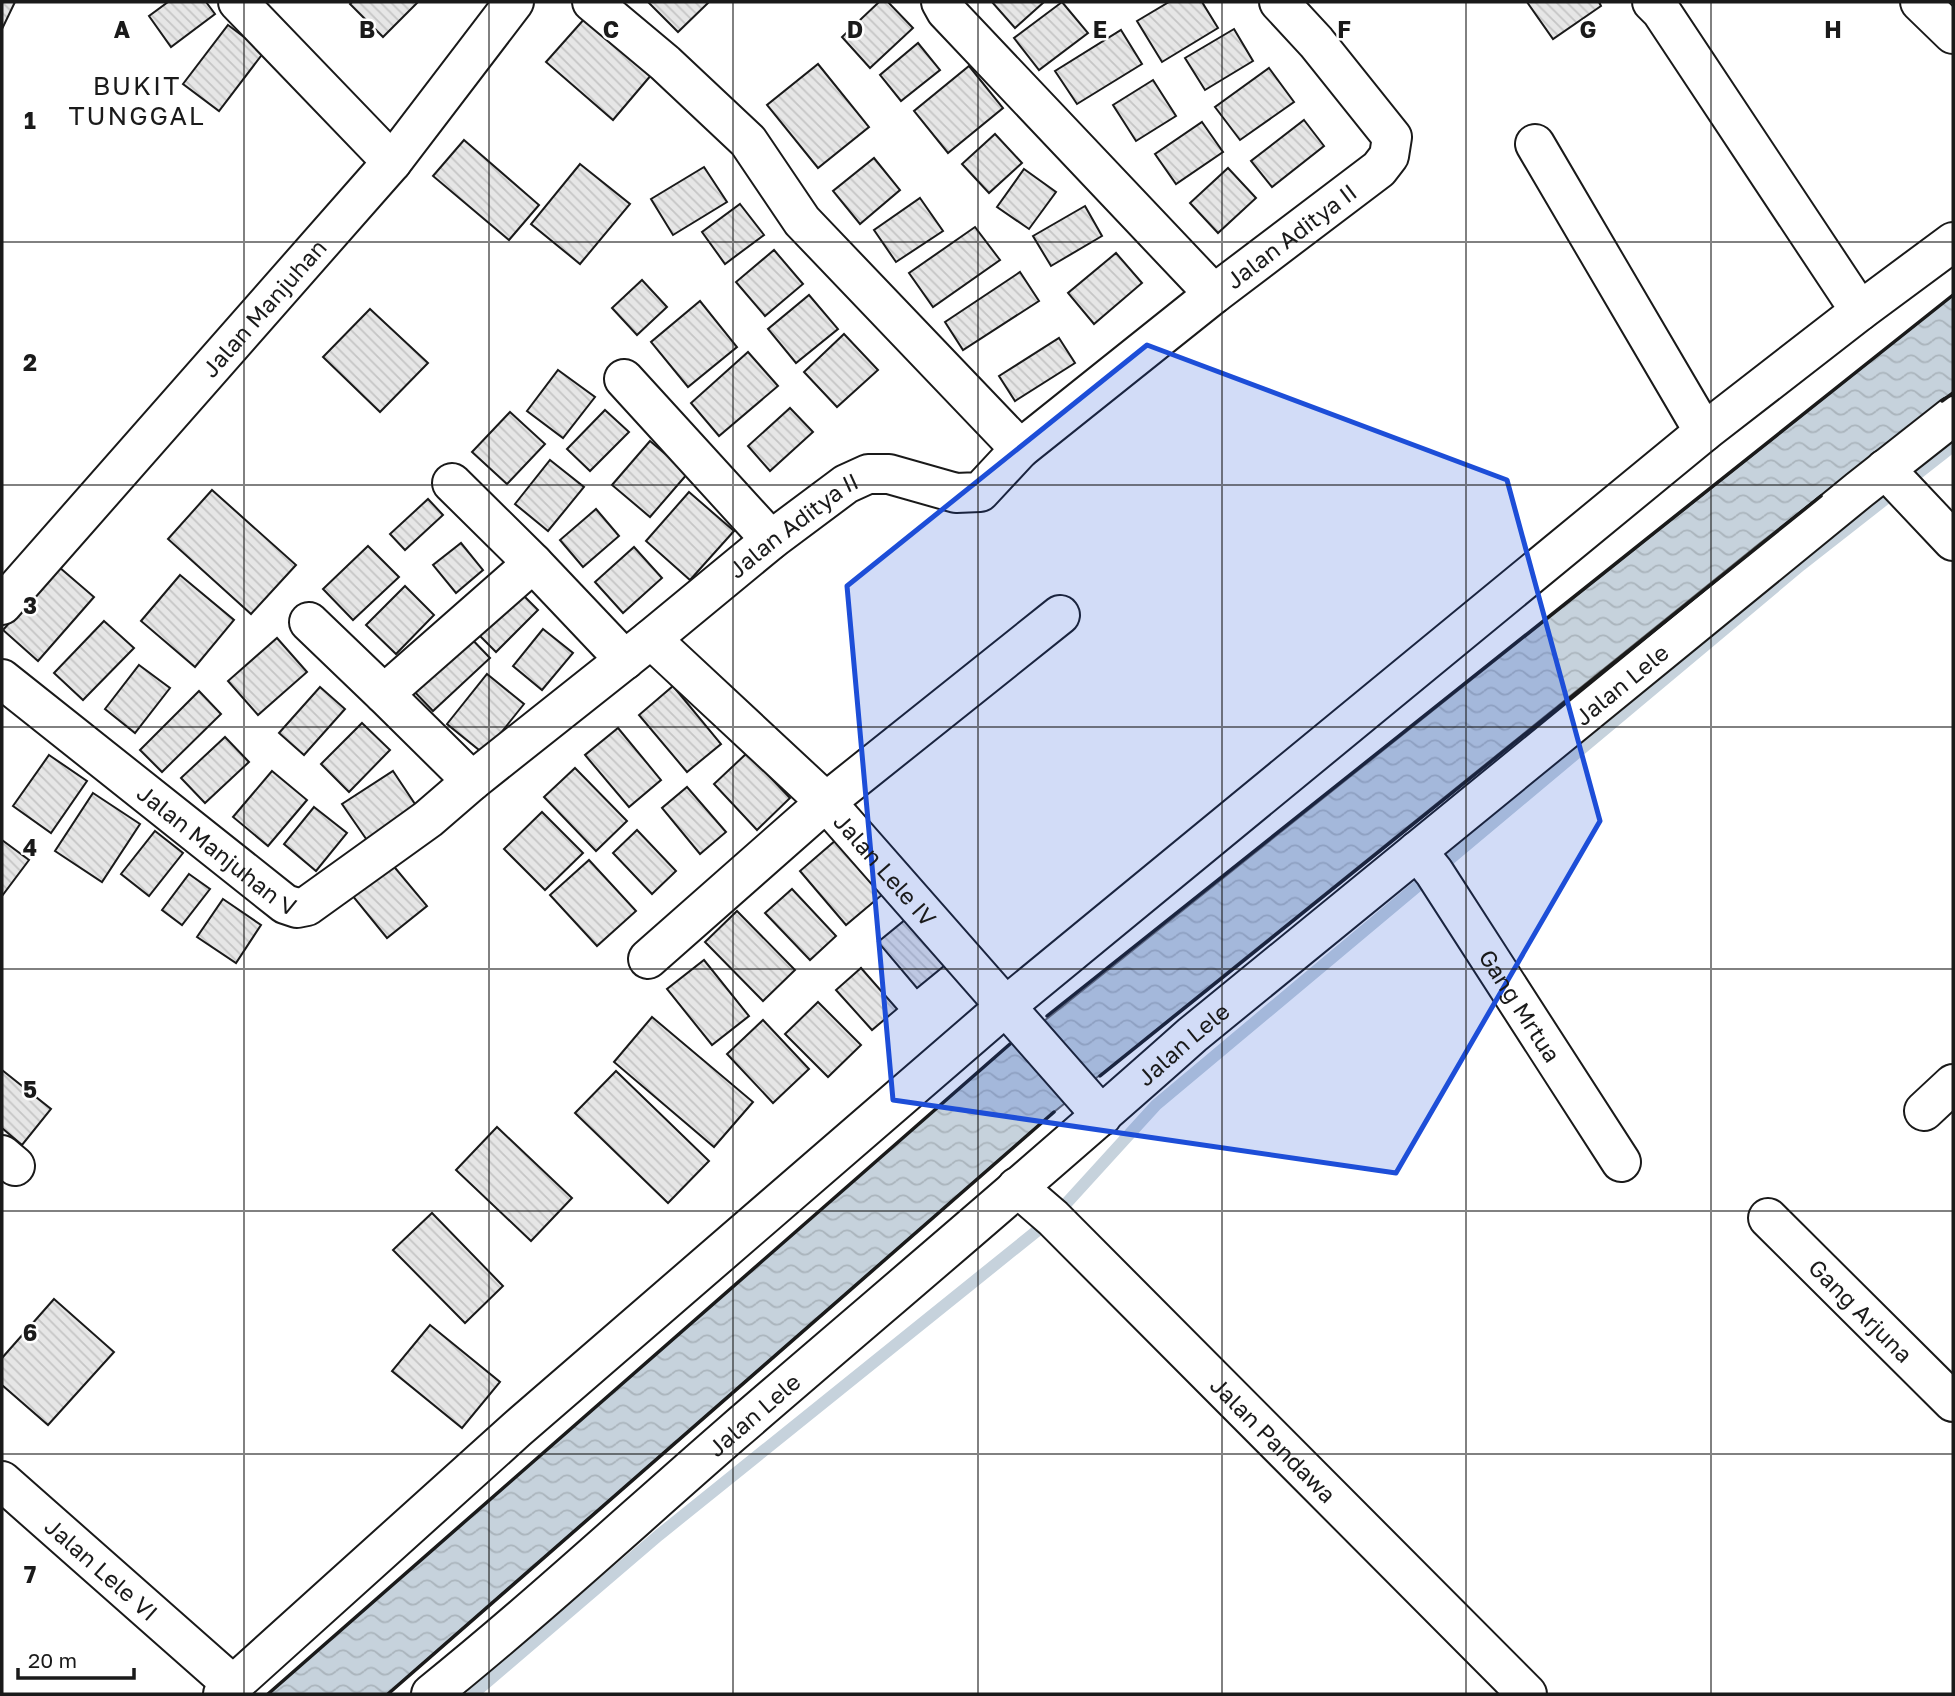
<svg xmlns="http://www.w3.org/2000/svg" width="1955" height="1696" font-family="'Golos Text',sans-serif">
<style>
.water{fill:url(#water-waves);stroke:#6a6a6a;stroke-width:2}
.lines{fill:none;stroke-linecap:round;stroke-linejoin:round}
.stream{stroke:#c6d2dc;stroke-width:12}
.building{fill:url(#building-back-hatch);stroke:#1a1a1a;stroke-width:2}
.minor-casing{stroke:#1a1a1a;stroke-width:42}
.major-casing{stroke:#1a1a1a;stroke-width:42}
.minor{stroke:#fff;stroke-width:38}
.major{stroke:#fff;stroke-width:38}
.wall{stroke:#1a1a1a;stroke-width:3.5}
.marked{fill:#1d4ed8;fill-opacity:0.2;stroke:#1d4ed8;stroke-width:5;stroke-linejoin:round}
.grid{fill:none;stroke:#1a1a1a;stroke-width:2;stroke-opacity:0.55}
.labels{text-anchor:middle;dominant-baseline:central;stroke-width:5;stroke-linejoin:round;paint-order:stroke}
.street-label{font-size:23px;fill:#1a1a1a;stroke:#fff}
.quarter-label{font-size:26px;letter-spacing:2px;fill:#1a1a1a;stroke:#fff}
.grid-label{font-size:23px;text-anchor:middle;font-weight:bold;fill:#1a1a1a;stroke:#fff;stroke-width:5;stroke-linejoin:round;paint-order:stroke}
</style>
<defs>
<pattern id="water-waves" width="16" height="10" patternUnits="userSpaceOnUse" patternTransform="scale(1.75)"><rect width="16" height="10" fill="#c6d2dc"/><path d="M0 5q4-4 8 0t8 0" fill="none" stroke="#aab4bc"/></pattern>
<pattern id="building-back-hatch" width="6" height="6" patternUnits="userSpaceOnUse" patternTransform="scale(1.75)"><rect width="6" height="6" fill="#e6e6e6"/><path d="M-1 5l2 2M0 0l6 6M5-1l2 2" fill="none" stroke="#c5c5c5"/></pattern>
</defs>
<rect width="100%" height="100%" fill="#fff"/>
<polygon class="water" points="1953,295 1953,393 1759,544 1054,1112 388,1694 268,1694 1010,1044 1029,1033"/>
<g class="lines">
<polyline class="stream" points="473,1694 659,1535 1053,1218 1156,1105 1801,565 1953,446"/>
</g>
<g class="building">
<polygon points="2,2 15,2 2,29"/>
<polygon points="168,2 206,2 215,14 171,47 149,16"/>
<polygon points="352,2 418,2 383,37 350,4"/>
<polygon points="648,2 709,2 678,32"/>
<polygon points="879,2 888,2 913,28 870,68 842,37"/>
<polygon points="992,2 1044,2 1015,28"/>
<polygon points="1062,2 1088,33 1039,70 1014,38"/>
<polygon points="1169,2 1202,2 1218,28 1162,62 1137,21"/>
<polygon points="1527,2 1599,2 1601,6 1553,39"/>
<polygon points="586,17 652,74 613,120 546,62"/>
<polygon points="228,25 264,52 219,111 183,84"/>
<polygon points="1234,29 1253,61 1205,90 1185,58"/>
<polygon points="1121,30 1142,64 1077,104 1055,71"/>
<polygon points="918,43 940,70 901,101 880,75"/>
<polygon points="818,64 869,127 818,168 767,105"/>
<polygon points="969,66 1003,108 948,153 914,111"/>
<polygon points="1269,68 1294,102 1240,140 1215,107"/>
<polygon points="1153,80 1176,116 1136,141 1113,105"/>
<polygon points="1304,120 1324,146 1272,187 1251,161"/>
<polygon points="1202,122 1223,152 1176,184 1155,154"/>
<polygon points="995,134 1022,163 989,193 962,164"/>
<polygon points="464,140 539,205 509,240 433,176"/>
<polygon points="874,158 900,190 860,224 833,191"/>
<polygon points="580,164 630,204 580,264 531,224"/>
<polygon points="704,167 727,202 673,235 651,199"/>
<polygon points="1228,168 1256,198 1218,233 1190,203"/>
<polygon points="1024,169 1056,192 1029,229 997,207"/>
<polygon points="920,198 943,231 896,262 874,230"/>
<polygon points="740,204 764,235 725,264 702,232"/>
<polygon points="1085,206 1102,236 1051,266 1033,236"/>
<polygon points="975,227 1000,260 933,307 909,273"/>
<polygon points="774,250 803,284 765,316 736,282"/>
<polygon points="1116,253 1142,283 1094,324 1068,293"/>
<polygon points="1020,272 1039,301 963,350 945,322"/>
<polygon points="642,280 667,307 637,335 612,308"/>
<polygon points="809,295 838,329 796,363 768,329"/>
<polygon points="700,301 737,347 688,387 651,342"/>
<polygon points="370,309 428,363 380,412 323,357"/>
<polygon points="844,334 878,370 837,407 804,372"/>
<polygon points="1059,338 1075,363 1015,401 999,376"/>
<polygon points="748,352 778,386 719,436 691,403"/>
<polygon points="558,370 595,397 563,438 527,411"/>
<polygon points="790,408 813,432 770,471 748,446"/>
<polygon points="605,410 629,432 590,471 567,449"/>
<polygon points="510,412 545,444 507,484 472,452"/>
<polygon points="650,441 688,473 650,517 612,485"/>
<polygon points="550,460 584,487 548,531 515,504"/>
<polygon points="212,490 296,565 251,614 168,539"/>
<polygon points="689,492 734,531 690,580 646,541"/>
<polygon points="428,499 443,515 405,550 390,534"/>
<polygon points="596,509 619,536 583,567 560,540"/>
<polygon points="461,543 483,570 456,593 433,565"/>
<polygon points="368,546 399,577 353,620 323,589"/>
<polygon points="634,547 662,578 623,613 595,582"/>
<polygon points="59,567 94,597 38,661 3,630"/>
<polygon points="180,575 234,620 195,667 141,621"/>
<polygon points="405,586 434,615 396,654 366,625"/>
<polygon points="522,594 538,610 496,652 479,635"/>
<polygon points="104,621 134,648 83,700 54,673"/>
<polygon points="543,629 573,653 542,690 513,666"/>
<polygon points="465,632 490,658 433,711 408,685"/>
<polygon points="277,638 307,672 258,715 228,681"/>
<polygon points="139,665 170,688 135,733 105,709"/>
<polygon points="487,674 524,704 484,754 447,724"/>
<polygon points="673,686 721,744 687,772 639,715"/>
<polygon points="320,687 345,709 304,755 279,733"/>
<polygon points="199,691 221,714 162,772 140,750"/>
<polygon points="362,723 390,750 349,792 321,764"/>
<polygon points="618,728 661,780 629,807 585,755"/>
<polygon points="225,737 249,762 205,803 181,778"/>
<polygon points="747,753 790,798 757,830 714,784"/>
<polygon points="49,755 87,781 51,833 13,806"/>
<polygon points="575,768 627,821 596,851 544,797"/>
<polygon points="272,771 307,800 268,846 233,817"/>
<polygon points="393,771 421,813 371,846 342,804"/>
<polygon points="687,787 726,832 700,854 662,808"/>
<polygon points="93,793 140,824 102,882 55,851"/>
<polygon points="314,807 347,833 316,871 284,844"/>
<polygon points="542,812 583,853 545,890 504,849"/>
<polygon points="637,830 676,871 652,894 613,853"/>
<polygon points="155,831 183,853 149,896 121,874"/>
<polygon points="2,840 29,860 2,896"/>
<polygon points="836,840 883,894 846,925 800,871"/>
<polygon points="386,857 427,906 387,938 347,889"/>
<polygon points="589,860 636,911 597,946 550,895"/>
<polygon points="189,874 210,889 182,925 162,910"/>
<polygon points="792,889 836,936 810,960 765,913"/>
<polygon points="223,899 261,925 236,963 197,937"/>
<polygon points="737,911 795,970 763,1001 705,942"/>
<polygon points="911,915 950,961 917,988 878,942"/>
<polygon points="704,960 749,1016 712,1045 667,989"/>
<polygon points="861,968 897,1009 872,1030 836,990"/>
<polygon points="818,1002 861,1045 828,1077 785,1034"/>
<polygon points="652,1017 753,1102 714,1147 614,1062"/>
<polygon points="763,1020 809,1069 773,1103 727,1054"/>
<polygon points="2,1070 51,1109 22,1145 2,1128"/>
<polygon points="616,1071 709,1161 668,1203 575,1113"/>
<polygon points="497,1127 572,1198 531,1241 456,1170"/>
<polygon points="432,1213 503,1286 465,1323 393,1250"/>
<polygon points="54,1299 114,1352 48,1425 2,1385 2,1358"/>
<polygon points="430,1325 500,1382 462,1428 392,1371"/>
</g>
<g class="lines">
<g class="minor-casing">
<g id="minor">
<polyline points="238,2 392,162"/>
<polyline points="592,2 665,63 748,141 802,221 1020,449"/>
<polyline points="941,2 946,11 1214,294"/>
<polyline points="1920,2 1953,34"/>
<polyline points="1535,144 1704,432"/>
<polyline points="1860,311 1953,242"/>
<polyline points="624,379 771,540"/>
<polyline points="1885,469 1953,541"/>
<path id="s1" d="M452,483l81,80 -149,131 88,87 179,-142 120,-99 75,-56 22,-10h21l67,19 24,-1 40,-43 194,-155 165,-125 10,-13 3,-19 -76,-95 -37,-40"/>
<polyline points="533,563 625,660"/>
<path id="s2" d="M2,605l390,-443 122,-160"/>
<polyline points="309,622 384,694"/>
<path id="s3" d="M651,639l175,163 276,314"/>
<path id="s4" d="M2,679l283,225 12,4 10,-2 121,-87 44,-38"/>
<path id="s5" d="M1417,851l17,21 187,290"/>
<polyline points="648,959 826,802 1060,615"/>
<polyline points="1924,1111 1953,1084"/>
<polyline points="2,1155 15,1166"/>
<path id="s6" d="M1017,1187l36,31 474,476"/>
<path id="s7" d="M1768,1218l185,184"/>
<path id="s8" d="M2,1481l231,204"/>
<polyline points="223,1694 517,1429 1006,1006 1704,432 1860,311 1661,11 1652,2"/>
</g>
</g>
<g class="major-casing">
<g id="major">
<path id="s9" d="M431,1694c103,-83 200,-173 300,-260 154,-133 310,-264 461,-399l667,-545 94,-74"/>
</g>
</g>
<use href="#minor" class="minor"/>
<use href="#major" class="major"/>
<g class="wall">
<polyline points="1942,401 1953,393"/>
<polyline points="1047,1016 1953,295"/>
<polyline points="1100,1076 1821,496"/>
<polyline points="268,1694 1010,1044"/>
<polyline points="388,1694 1054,1112"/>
</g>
</g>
<path class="marked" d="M1147,345l360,135 93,341 -204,352 -503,-73 -46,-514z"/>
<path class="grid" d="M244,2v1692M489,2v1692M733,2v1692M978,2v1692M1222,2v1692M1466,2v1692M1711,2v1692M2,242h1951M2,485h1951M2,727h1951M2,969h1951M2,1211h1951M2,1454h1951"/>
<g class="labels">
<g class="street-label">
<text stroke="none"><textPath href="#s1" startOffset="1456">Jalan Aditya II</textPath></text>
<text stroke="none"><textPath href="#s2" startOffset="396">Jalan Manjuhan</textPath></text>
<text stroke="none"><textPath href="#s1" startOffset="847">Jalan Aditya II</textPath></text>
<text stroke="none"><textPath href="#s9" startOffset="1561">Jalan Lele</textPath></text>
<text stroke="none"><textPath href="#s4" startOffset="275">Jalan Manjuhan V</textPath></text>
<text stroke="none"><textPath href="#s3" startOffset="329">Jalan Lele IV</textPath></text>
<text stroke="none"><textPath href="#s5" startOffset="186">Gang Mrtua</textPath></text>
<text stroke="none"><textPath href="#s9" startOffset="994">Jalan Lele</textPath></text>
<text stroke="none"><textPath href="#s7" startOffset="131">Gang Arjuna</textPath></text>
<text stroke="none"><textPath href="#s9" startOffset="427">Jalan Lele</textPath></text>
<text stroke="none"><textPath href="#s6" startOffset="360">Jalan Pandawa</textPath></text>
<text stroke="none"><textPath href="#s8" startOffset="133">Jalan Lele VI</textPath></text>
</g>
<g class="quarter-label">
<text x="137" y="85">BUKIT<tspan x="137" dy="30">TUNGGAL</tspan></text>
</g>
</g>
<g class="grid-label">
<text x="122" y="38">A</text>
<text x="367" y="38">B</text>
<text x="611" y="38">C</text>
<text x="855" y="38">D</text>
<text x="1100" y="38">E</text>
<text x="1344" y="38">F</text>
<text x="1588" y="38">G</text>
<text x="1833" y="38">H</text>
<text x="30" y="129">1</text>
<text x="30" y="371">2</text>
<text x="30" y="614">3</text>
<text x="30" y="856">4</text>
<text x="30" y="1098">5</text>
<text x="30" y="1341">6</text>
<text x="30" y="1583">7</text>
</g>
<rect width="1955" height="1696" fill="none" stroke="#1a1a1a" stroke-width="7"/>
<path d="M18 1668v10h116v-10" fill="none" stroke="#1a1a1a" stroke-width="3.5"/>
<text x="28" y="1668" font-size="21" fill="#1a1a1a" stroke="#ffffff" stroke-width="5" paint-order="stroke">20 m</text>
</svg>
